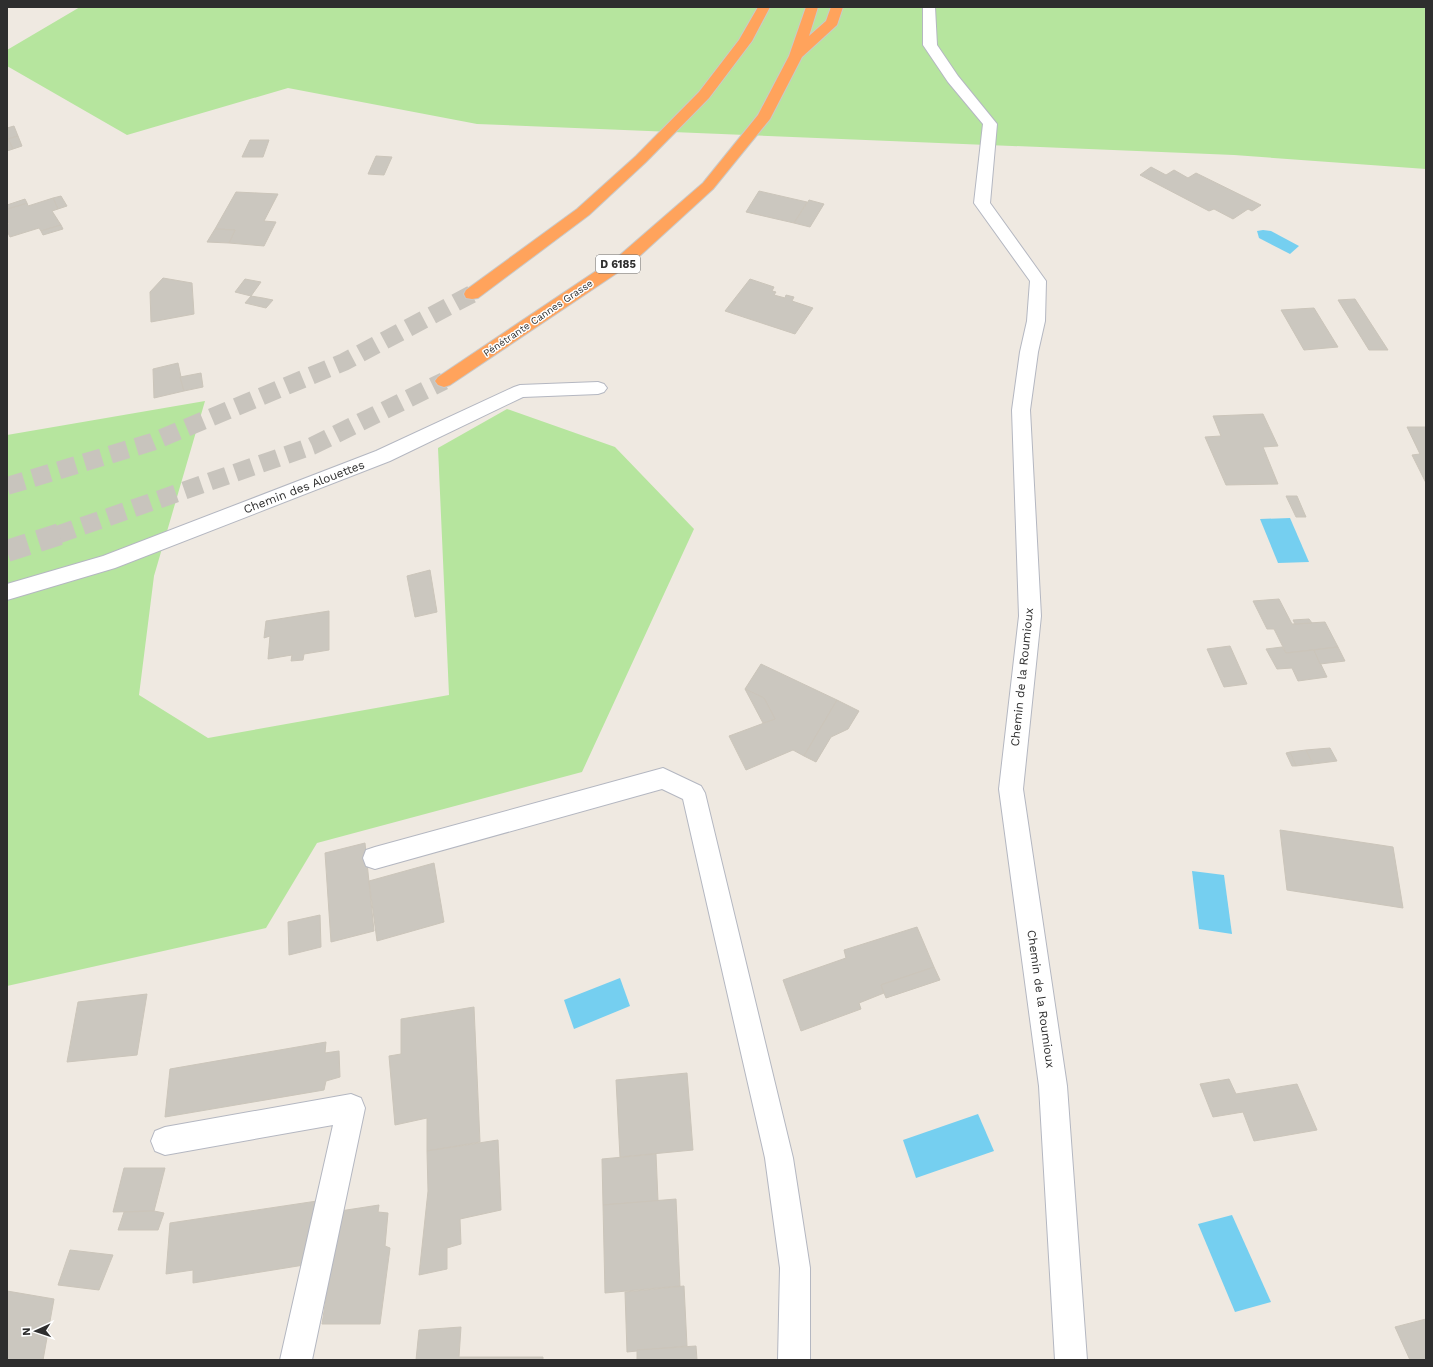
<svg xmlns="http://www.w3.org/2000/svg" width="1433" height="1367" font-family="'Work Sans',sans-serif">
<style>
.green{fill:#b6e59e}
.water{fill:#75cff0}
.building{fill:#cbc7bf;stroke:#cbc5ba}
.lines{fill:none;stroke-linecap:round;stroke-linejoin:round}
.highway-tunnel-far1{stroke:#c8c4bd;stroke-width:18;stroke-dasharray:18 9;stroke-linecap:butt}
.highway-tunnel{stroke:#c8c4bd;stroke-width:22;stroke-dasharray:22 11;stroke-linecap:butt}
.street-casing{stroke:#b4b7c1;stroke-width:2}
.highway-casing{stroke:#c9c9c9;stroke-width:2}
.street{fill:#fff;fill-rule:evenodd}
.highway{fill:#ffa35c;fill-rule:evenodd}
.labels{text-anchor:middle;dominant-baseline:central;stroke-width:3;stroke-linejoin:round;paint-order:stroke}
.far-street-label{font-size:10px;fill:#2e2e2e;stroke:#fff}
.shield{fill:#fff;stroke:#6d6d6d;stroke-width:1}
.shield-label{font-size:11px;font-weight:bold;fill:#2e2e2e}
.street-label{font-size:12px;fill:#2e2e2e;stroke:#fff}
</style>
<rect width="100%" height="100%" fill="#efe9e1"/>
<g class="green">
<polygon points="80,7 1426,7 1426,169 1234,155 477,124 288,88 127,135 7,66 7,50"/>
<polygon points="205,401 154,576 139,695 208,738 449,695 438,448 507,409 615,447 694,529 582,772 317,843 266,928 7,986 7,435"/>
</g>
<g class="water">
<polygon points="1263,230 1271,231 1299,246 1290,254 1259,238 1257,231"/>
<polygon points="1290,518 1309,562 1278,563 1260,519"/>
<polygon points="1192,871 1224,875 1232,934 1199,929"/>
<polygon points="620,978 630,1006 574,1029 564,1000"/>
<polygon points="978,1114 994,1151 916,1178 903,1140"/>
<polygon points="1232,1215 1271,1302 1235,1312 1198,1224"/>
</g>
<g class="building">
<polygon points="14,126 18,136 8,139 7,128"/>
<polygon points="18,136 22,146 13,149 8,139"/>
<polygon points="7,137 13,149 7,151"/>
<polygon points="250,140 269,140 263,157 242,157"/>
<polygon points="376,156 392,157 384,175 368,174"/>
<polygon points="1151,167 1166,175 1174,170 1188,178 1196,173 1261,205 1252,211 1248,209 1233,219 1214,209 1209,211 1140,175"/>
<polygon points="759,191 807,202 794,223 746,212"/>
<polygon points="236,192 278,194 264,221 276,222 264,246 229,243 235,230 215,229"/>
<polygon points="61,196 67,206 58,209 53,198"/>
<polygon points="53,198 58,209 52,211 61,225 41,231 39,228 10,237 7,231 7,225 9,224 7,219 7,209 27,203 28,206"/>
<polygon points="25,199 27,203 7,209 7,205"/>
<polygon points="809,200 824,204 810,227 794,223"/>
<polygon points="61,225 63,229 43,235 41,231"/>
<polygon points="215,229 235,230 229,243 207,242"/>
<polygon points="163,278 192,283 194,314 151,322 150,292"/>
<polygon points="245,279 261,282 251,296 235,292"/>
<polygon points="750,279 774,287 772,291 776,292 774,295 785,298 786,295 794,297 792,301 813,308 795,334 725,311"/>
<polygon points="251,296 263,298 273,300 266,308 245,303"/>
<polygon points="1355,299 1388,350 1369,350 1338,300"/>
<polygon points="1314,308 1338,347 1304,350 1281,310"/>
<polygon points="178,363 184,391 154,398 153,369"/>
<polygon points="201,373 203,387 184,391 180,377"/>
<polygon points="1263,414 1278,446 1263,447 1278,484 1226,485 1205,437 1221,436 1213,416"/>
<polygon points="1407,427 1426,427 1426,483 1412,455 1420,454"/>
<polygon points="1286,496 1297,496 1306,517 1296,517"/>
<polygon points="430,570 437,612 415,617 407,576"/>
<polygon points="1279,599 1292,624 1325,622 1338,647 1286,653 1274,629 1267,629 1253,601"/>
<polygon points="329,611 329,650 304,654 303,660 291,661 292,655 268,659 270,636 264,638 266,621"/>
<polygon points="1309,619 1312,623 1295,624 1293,620"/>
<polygon points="1230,646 1247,684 1224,687 1207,649"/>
<polygon points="1282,647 1286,653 1314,650 1327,677 1298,681 1292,668 1277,669 1266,649"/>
<polygon points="1338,647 1345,661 1320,664 1314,650"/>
<polygon points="761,664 837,700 804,756 793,750 746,770 729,736 775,719 764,698 745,689"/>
<polygon points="745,689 764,698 775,719 763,723"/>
<polygon points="837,700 859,711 848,729 831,737 816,762 804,756"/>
<polygon points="1330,748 1337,761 1313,764 1306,750"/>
<polygon points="1306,750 1313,764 1296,766 1290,752"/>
<polygon points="1290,752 1296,766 1292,766 1286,753"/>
<polygon points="1280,830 1393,847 1403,908 1287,890"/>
<polygon points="365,843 374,931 331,942 325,853"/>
<polygon points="434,863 444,922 377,941 369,881"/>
<polygon points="320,915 321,947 289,955 288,922"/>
<polygon points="917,927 934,967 881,985 884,993 859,1003 861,1009 801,1031 783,980 846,958 844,950"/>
<polygon points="934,967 940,980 886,998 881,985"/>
<polygon points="147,994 137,1055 67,1062 78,1002"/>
<polygon points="474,1007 480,1142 427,1151 427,1118 395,1125 389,1056 401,1054 401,1019"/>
<polygon points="326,1042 325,1053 339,1051 340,1077 326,1081 324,1090 165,1117 170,1069"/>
<polygon points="687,1073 693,1150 620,1157 616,1080"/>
<polygon points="1229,1079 1236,1094 1297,1084 1317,1130 1254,1141 1243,1112 1213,1117 1200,1084"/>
<polygon points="498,1140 501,1210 460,1219 461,1244 447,1248 447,1269 419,1275 428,1191 427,1151"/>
<polygon points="656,1154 658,1201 603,1205 602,1159"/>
<polygon points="124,1168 165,1168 154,1211 113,1212"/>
<polygon points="676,1199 680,1286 605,1293 603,1205"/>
<polygon points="317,1201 304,1265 193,1283 193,1270 166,1274 170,1223"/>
<polygon points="379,1205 378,1212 388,1213 385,1246 390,1248 380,1324 322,1324 340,1211"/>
<polygon points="154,1211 164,1213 158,1230 118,1230 124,1212"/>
<polygon points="70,1250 113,1255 99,1290 58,1285"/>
<polygon points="684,1286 687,1346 627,1352 625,1292"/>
<polygon points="7,1291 54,1299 43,1360 7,1360"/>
<polygon points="1426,1319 1426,1360 1410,1360 1395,1327"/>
<polygon points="461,1327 459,1357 543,1357 543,1360 416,1360 419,1330"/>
<polygon points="696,1346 697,1360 637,1360 637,1350"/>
</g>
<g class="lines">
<g class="highway-tunnel-far1">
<polyline points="7,486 152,442 344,362 472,294"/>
<polyline points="57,535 312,446 444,381"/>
</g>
<polyline class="highway-tunnel" points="7,551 60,534"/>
<g class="street-casing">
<g id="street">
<polygon points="923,7 935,7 937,45 958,76 997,124 990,203 1046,281 1045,321 1038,352 1030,410 1041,616 1023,789 1067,1086 1087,1360 1055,1360 1039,1086 999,789 1019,616 1012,410 1020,352 1027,321 1030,281 974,203 983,124 948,82 923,45"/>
<polygon points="598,382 604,384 607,388 604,392 598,394 523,397 390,461 115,568 7,600 7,584 103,556 376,451 514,387 520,385"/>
<polygon points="663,768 701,786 705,793 793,1158 810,1268 810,1360 778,1360 780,1268 765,1158 683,799 662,789 375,869 366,866 363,858 366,850 375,847"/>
<polygon points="351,1094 361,1098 365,1108 312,1360 280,1360 333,1125 165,1155 155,1151 151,1141 155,1131 165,1127"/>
</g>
</g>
<g class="highway-casing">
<g id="highway">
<polygon points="758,7 770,7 752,41 709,98 646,162 589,215 478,298 472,299 466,298 464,294 466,290 577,209 636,156 699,92 739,40"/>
<polygon points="806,7 818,7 809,36 826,21 831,7 843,7 837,25 802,57 770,119 713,189 632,263 450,385 444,387 438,385 435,381 438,377 620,255 703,183 758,115 789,56"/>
</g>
</g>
<use href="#street" class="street"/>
<use href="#highway" class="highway"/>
</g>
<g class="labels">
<g class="far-street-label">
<text transform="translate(538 318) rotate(-34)">Pénétrante Cannes Grasse</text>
</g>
<rect class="shield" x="596" y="255" width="44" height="18" rx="3"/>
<g class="shield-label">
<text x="618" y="264">D 6185</text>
</g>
<g class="street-label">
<text transform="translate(304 487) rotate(-21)">Chemin des Alouettes</text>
<text transform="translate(1022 677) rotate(-84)">Chemin de la Roumioux</text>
<text transform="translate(1041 999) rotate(82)">Chemin de la Roumioux</text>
</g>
</g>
<rect width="1433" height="1367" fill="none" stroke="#2e2e2e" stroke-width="16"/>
<g transform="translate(36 1331) rotate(267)" stroke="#ffffff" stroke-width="3" paint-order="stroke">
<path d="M0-3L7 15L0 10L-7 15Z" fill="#2e2e2e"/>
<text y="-6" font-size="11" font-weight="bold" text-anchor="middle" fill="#2e2e2e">N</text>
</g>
</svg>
